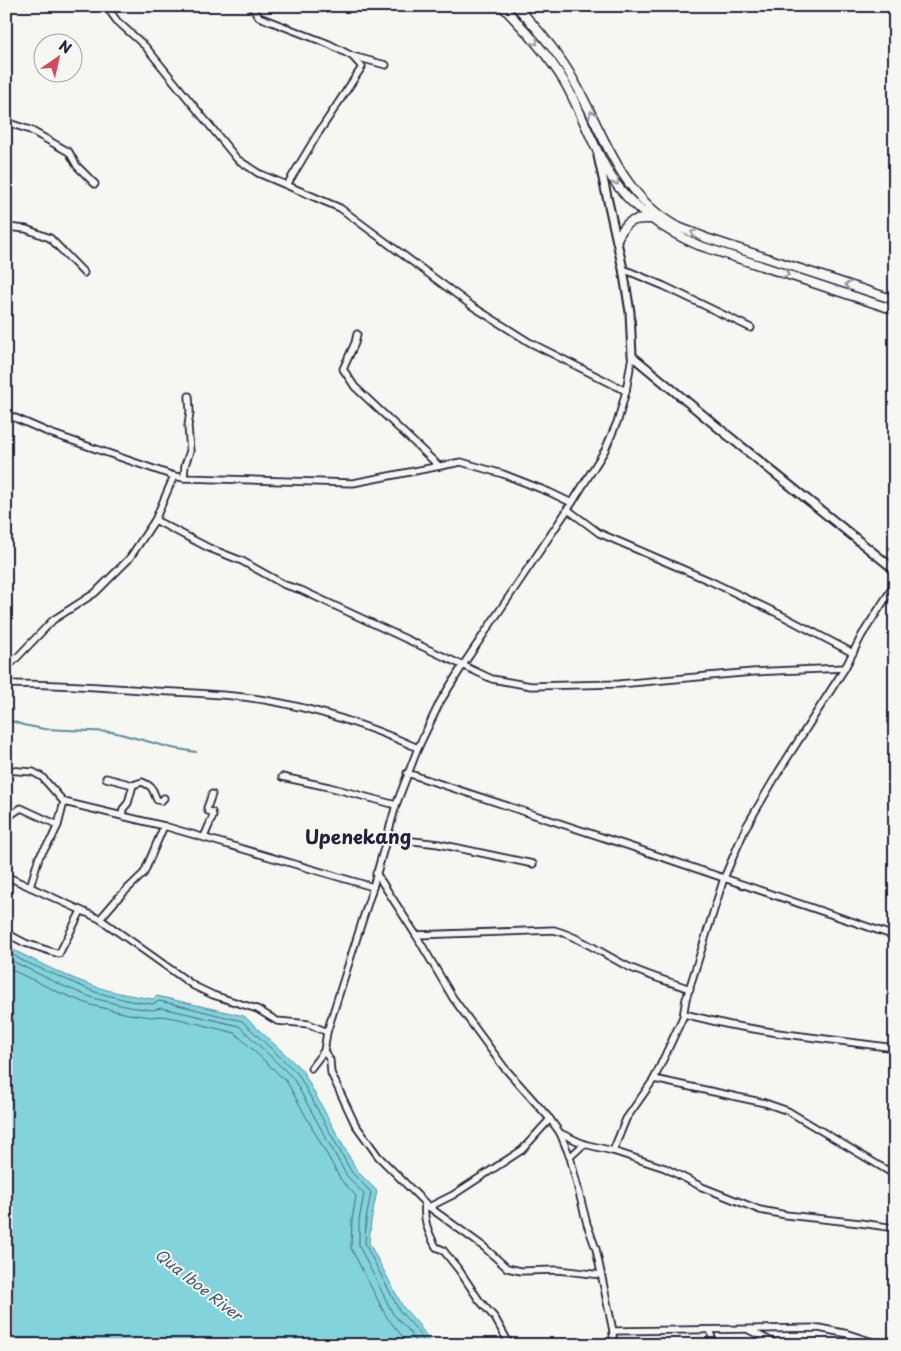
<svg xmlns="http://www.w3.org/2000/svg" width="901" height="1351" font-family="'Playpen Sans',sans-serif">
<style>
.water{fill:#82d3db;stroke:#5c8c9b}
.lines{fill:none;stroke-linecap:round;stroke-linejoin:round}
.shore{stroke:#48697b;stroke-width:1}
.stream{stroke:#5c8c9b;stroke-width:2}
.minor-casing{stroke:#22223b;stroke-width:9}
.tertiary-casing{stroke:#22223b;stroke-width:11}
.secondary-casing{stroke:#22223b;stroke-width:11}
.minor{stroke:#f6f6f2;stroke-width:5.5}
.tertiary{stroke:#f6f6f2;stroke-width:7}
.secondary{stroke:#f6f6f2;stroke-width:8}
.oneway{stroke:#9797a0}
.labels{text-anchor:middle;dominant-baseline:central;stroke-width:4;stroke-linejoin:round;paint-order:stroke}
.water-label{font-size:15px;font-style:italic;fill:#3f576b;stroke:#f6f6f2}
.district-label{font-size:19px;font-weight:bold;fill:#22223b;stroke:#f6f6f2}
</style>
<rect width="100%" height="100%" fill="#f6f6f2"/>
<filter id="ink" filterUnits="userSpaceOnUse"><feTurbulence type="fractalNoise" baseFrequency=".02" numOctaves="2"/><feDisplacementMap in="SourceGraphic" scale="10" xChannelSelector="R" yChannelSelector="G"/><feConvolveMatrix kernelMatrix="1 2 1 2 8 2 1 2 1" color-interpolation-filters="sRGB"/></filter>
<g filter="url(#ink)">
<path class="water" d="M6,946c29,15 60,31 91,41 18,6 37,9 56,12l4,-3 87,20 58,54 55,101 20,20 -6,30 -2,22 34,64 16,18 13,20h-426z"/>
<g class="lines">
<g class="shore">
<polyline points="6,951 23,961 95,992 130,1001 153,1004 159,1001 182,1006 242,1021 298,1074 352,1173 371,1192 366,1220 365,1244 399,1310 415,1328 426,1345"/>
<polyline points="6,958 61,985 93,998 129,1007 153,1010 161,1008 180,1012 239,1026 293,1078 347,1176 364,1194 359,1220 359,1246 393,1314 410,1332 418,1345"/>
<polyline points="6,967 58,992 91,1005 128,1014 151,1017 162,1016 179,1019 235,1033 287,1082 341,1180 356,1196 352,1220 351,1248 386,1316 409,1345"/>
</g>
<polyline class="stream" points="6,719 23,725 44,729 113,732 172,748 196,752"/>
<g class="minor-casing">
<g id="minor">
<polyline points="106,6 117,21 145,46 237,159 258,173 340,208 472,306 529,342 626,391"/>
<polyline points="251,6 259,17 329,44 352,56 362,67 317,135 287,185"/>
<polyline points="352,56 386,65"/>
<polyline points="6,122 30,130 69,152 77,166 95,184"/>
<polyline points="6,227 26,229 50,238 84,273"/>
<polyline points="623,269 664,286 751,328"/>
<polyline points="357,334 355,343 343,369 355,387 439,466"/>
<polyline points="6,414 50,433 174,476 184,478 353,483 461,462 503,474 549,492 572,503"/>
<polyline points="184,478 185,465 190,451 188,426 190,412 189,396"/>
<polyline points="567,509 599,533 710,581 779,614 853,653"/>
<polyline points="155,520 209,548 242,561 285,585 301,590 492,679 531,686 619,684 753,672 845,668"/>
<polyline points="6,669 53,620 95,593 129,559 155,520 174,476"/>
<path d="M6,684c50,0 99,3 149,7 36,2 74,3 110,9 53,9 104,26 153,48"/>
<polyline points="6,770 33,772 42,777 64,802 164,826 373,887"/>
<polyline points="407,773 629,846 895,936"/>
<polyline points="282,777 329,787 396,805"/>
<polyline points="106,778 133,785 128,803 123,809 122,815"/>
<path d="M133,785l9,-3c12,5 10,7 15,18l4,1 3,-3"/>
<polyline points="6,818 21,808 58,825"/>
<polyline points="204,837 213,816 212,812 208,811 207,808 212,794"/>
<polyline points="387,838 439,844 533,864"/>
<polyline points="376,873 416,935 453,998 503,1066 550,1119 560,1133 570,1157 587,1224 596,1249 613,1331 613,1345"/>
<polyline points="6,876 100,919 194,986 213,995 257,1009 277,1021 309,1024 327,1032"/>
<polyline points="30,887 39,857 52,838 58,825 64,802"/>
<polyline points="100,919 118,898 144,873 164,826"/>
<polyline points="6,933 25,943 59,954 81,911"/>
<path d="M416,935l138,-5c25,7 46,22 69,34 21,11 45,17 67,25"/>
<polyline points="684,1014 730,1025 778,1033 895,1048"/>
<polyline points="324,1051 330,1060 331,1073 355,1124 378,1156 429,1207 484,1247 507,1268 521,1271 558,1270 601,1275"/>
<polyline points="311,1068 324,1051 327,1032 373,887 396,805 418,748 440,702 463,665 572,503 605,450 618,420 626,391 632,356"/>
<polyline points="654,1079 765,1103 788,1111 895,1175"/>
<polyline points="560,1133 584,1144"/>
<polyline points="613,1151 626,1119 654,1079 683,1017 686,999 724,878 746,827 779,771 845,668 862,635 895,584"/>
<polyline points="570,1157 584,1144 613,1151 665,1168 702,1187 760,1210 786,1215 860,1223 895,1228"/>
<path d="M425,1203c-2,17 3,29 11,44l7,3 16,20 20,30 16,18 15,27"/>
<polyline points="429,1207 453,1195 522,1150 550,1119"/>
<polyline points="711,1330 712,1345"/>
<polyline points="749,1330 778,1345"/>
<polyline points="613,1331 819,1328 848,1334 882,1345"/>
</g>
</g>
<g class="tertiary-casing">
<polyline id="tertiary" points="598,156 623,269 630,312 632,356 726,434 895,570"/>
</g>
<g class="secondary-casing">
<g id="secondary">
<path d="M502,6c23,24 46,48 63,77 17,30 28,65 47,95 21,32 52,52 86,67l197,65"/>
<path d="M516,6c22,23 43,47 58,75 30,52 45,112 100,144 10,5 22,8 32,13l189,62"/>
<path d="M617,239c9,-17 13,-21 33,-20"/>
</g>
</g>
<use href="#minor" class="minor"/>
<use href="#tertiary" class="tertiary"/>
<use href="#secondary" class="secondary"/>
</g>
<defs><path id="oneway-chevron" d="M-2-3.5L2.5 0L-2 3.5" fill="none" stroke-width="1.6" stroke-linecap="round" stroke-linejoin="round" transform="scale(1.25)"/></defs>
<g class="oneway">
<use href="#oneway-chevron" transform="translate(535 42) rotate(49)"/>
<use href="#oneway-chevron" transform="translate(592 114) rotate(-116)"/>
<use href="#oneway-chevron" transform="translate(616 182) rotate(54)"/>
<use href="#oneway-chevron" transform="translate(694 233) rotate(-158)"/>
<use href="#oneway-chevron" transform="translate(786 274) rotate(18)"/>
<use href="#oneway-chevron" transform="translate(848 285) rotate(-162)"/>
</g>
</g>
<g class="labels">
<g class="water-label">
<text transform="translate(199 1284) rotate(38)">Qua Iboe River</text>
</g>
<g class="district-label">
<text x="358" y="836">Upenekang</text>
</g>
</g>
<rect width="901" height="1351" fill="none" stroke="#f6f6f2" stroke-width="25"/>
<rect x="12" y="12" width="876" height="1326" fill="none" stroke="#22223b" stroke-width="2" filter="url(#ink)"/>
<g transform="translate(58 58) rotate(34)"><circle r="24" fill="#f6f6f2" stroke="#a1a1a9"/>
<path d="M0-4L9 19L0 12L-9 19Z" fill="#d1495b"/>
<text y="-8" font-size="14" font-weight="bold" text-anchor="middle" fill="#22223b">N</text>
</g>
</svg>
